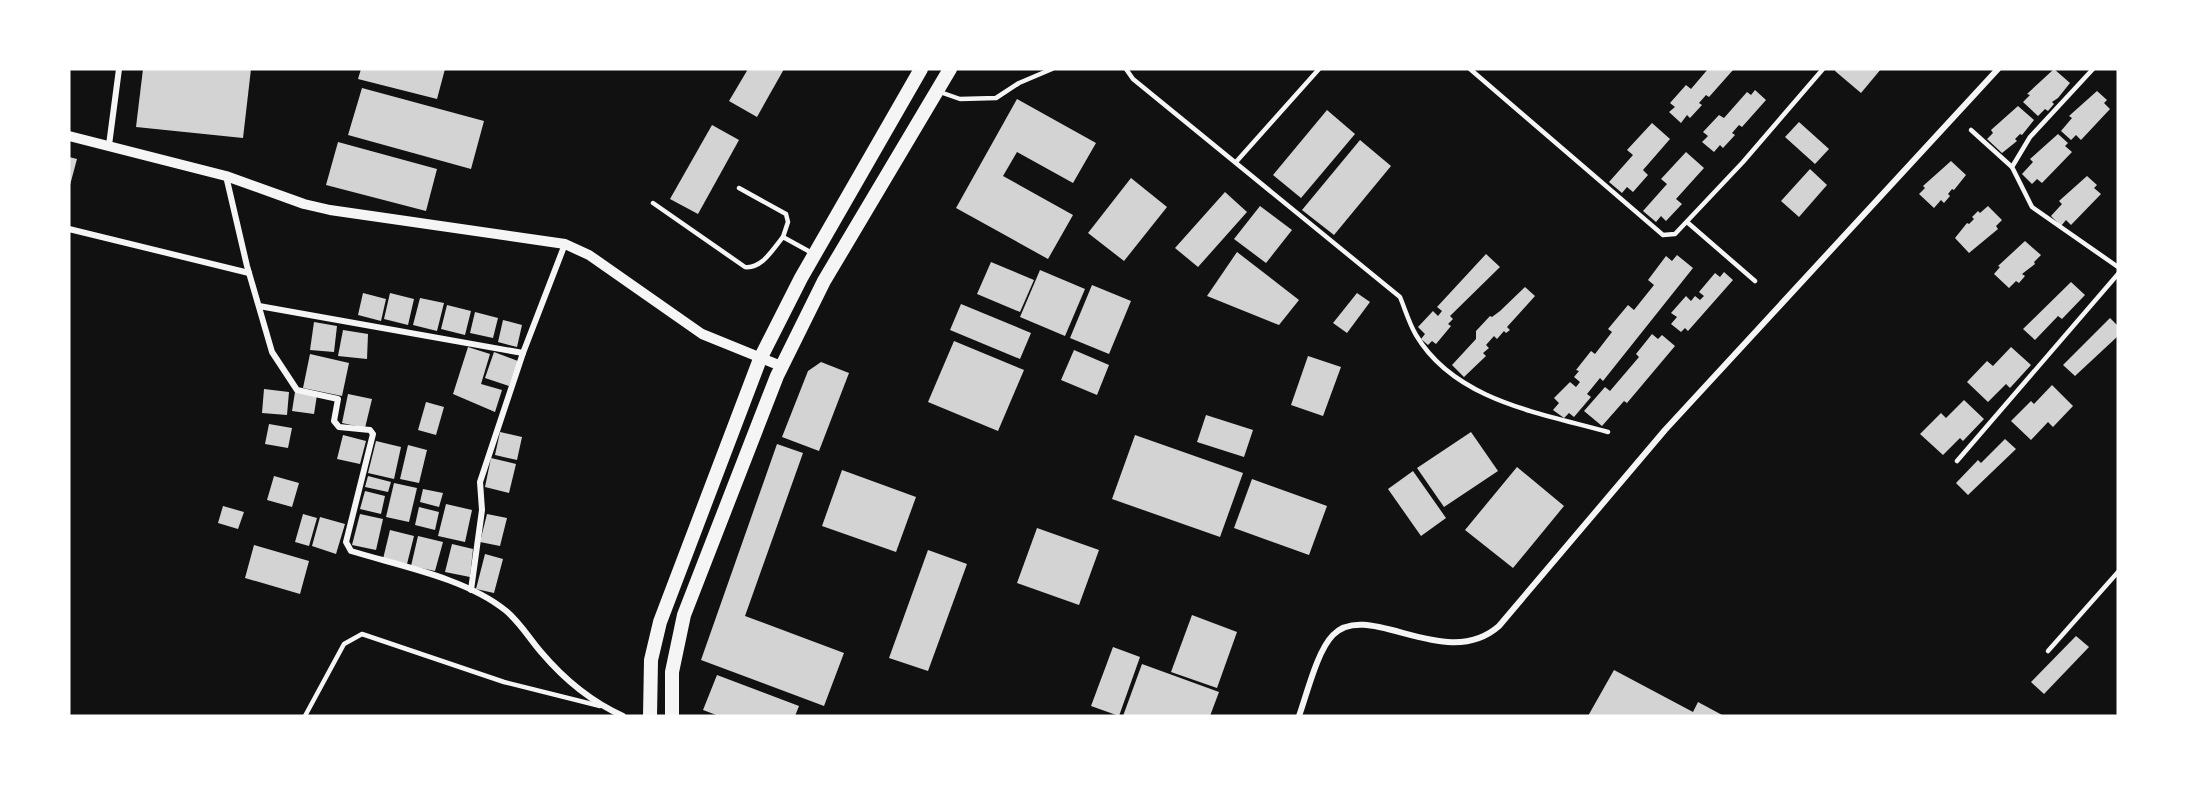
<svg xmlns="http://www.w3.org/2000/svg" width="2187" height="785" font-family="Spectral,serif">
<style>
.building{fill:#d3d3d3}
.lines{fill:none;stroke-linecap:round;stroke-linejoin:round}
.service{stroke:#f5f5f5;stroke-width:4.5}
.minor{stroke:#f5f5f5;stroke-width:6}
.tertiary{stroke:#f5f5f5;stroke-width:10}
.primary{stroke:#f5f5f5;stroke-width:14}
</style>
<rect width="100%" height="100%" fill="#111"/>
<g class="building">
<polygon points="143,69 251,69 243,138 136,127"/>
<polygon points="361,69 445,69 437,99 358,79"/>
<polygon points="748,69 784,69 757,117 729,101"/>
<polygon points="1708,69 1733,70 1709,97 1706,95 1699,103 1702,105 1690,118 1687,115 1681,123 1669,112 1675,107 1670,103 1686,85 1691,89"/>
<polygon points="1836,69 1881,69 1861,93 1835,71"/>
<polygon points="2054,69 2070,83 2058,98 2052,102 2054,104 2048,111 2045,109 2038,116 2023,102 2030,95 2027,94"/>
<polygon points="362,88 484,121 471,169 348,135"/>
<polygon points="1755,90 1766,100 1742,127 1739,125 1732,133 1735,135 1723,148 1720,145 1714,152 1702,142 1708,136 1703,132 1719,115 1724,118 1747,92 1751,95"/>
<polygon points="2097,91 2107,100 2104,103 2110,109 2081,140 2076,135 2071,140 2061,131 2072,118 2069,116"/>
<polygon points="1017,99 1096,143 1073,183 1017,152 1003,176 1073,215 1048,259 956,208"/>
<polygon points="2018,106 2034,120 2022,135 2020,134 2015,139 2017,141 2002,153 1987,139 1993,133 1991,130"/>
<polygon points="1327,110 1355,134 1301,198 1273,175"/>
<polygon points="1799,122 1829,149 1815,164 1785,137"/>
<polygon points="1652,123 1670,139 1643,170 1648,175 1633,192 1627,187 1622,193 1609,182 1633,155 1627,150"/>
<polygon points="712,125 739,140 698,214 670,199"/>
<polygon points="2058,134 2068,143 2065,146 2072,152 2042,183 2037,179 2032,184 2022,174 2033,162 2030,159"/>
<polygon points="1360,140 1391,166 1334,235 1302,210"/>
<polygon points="338,142 437,169 426,211 326,185"/>
<polygon points="1686,152 1704,168 1676,199 1682,204 1666,221 1661,216 1656,222 1643,211 1667,184 1661,179"/>
<polygon points="69,157 77,159 70,185 69,185"/>
<polygon points="1951,161 1966,175 1954,190 1952,189 1948,194 1950,196 1944,203 1941,200 1934,208 1919,194 1925,188 1923,186"/>
<polygon points="1810,169 1827,185 1799,217 1781,201"/>
<polygon points="2087,176 2097,185 2094,188 2101,194 2071,225 2066,220 2061,226 2051,216 2062,204 2059,201"/>
<polygon points="1131,178 1167,207 1124,261 1088,233"/>
<polygon points="1225,192 1247,212 1198,267 1175,248"/>
<polygon points="1260,206 1292,230 1266,263 1234,239"/>
<polygon points="1988,206 2002,220 1996,226 1998,229 1969,253 1955,238 1967,223 1969,224 1974,219 1972,217 1978,211 1980,213"/>
<polygon points="2025,241 2041,255 2034,262 2035,264 2022,274 2025,276 2019,283 2016,281 2009,288 1994,274 2000,267 1998,266"/>
<polygon points="1237,252 1299,300 1279,325 1207,296"/>
<polygon points="1486,254 1500,267 1450,316 1453,319 1448,324 1451,326 1436,344 1432,341 1428,345 1421,339 1425,334 1418,327 1433,311 1438,316 1442,311 1437,307"/>
<polygon points="1677,255 1693,268 1603,381 1600,378 1587,394 1591,397 1574,417 1569,413 1564,418 1553,410 1559,403 1554,398 1570,382 1576,387 1580,382 1574,377 1579,371 1576,370 1591,351 1595,354 1612,332 1608,329 1628,305 1634,310 1654,285 1648,280 1666,256 1672,261"/>
<polygon points="991,262 1034,280 1020,312 977,294"/>
<polygon points="1040,270 1085,289 1065,336 1020,317"/>
<polygon points="1724,272 1733,280 1688,331 1685,328 1681,332 1671,324 1677,317 1671,313 1686,296 1691,301 1695,296 1700,300 1704,296 1699,292 1715,273 1720,277"/>
<polygon points="2071,282 2085,295 2062,319 2058,316 2035,340 2023,329"/>
<polygon points="1092,285 1131,301 1109,354 1070,338"/>
<polygon points="1525,287 1535,296 1507,327 1510,330 1506,333 1504,331 1497,339 1494,336 1486,345 1489,348 1483,353 1486,356 1464,377 1452,365 1476,339 1476,331 1490,316 1492,317 1500,311"/>
<polygon points="363,293 386,299 381,321 358,315"/>
<polygon points="390,293 414,299 408,325 384,319"/>
<polygon points="1357,293 1370,302 1347,333 1333,323"/>
<polygon points="420,298 444,303 437,331 413,325"/>
<polygon points="961,304 1031,333 1020,359 950,330"/>
<polygon points="447,305 471,311 465,335 441,329"/>
<polygon points="475,312 498,318 493,338 470,333"/>
<polygon points="2110,318 2118,326 2118,336 2075,376 2063,365"/>
<polygon points="503,320 522,325 517,347 498,342"/>
<polygon points="314,322 337,326 334,352 310,350"/>
<polygon points="343,330 368,334 367,359 338,356"/>
<polygon points="1652,334 1658,339 1662,335 1675,346 1627,403 1624,401 1602,426 1584,411 1605,387 1610,391 1639,357 1636,354"/>
<polygon points="954,341 1024,370 998,431 928,402"/>
<polygon points="468,347 490,354 481,384 502,390 495,412 453,394"/>
<polygon points="2011,347 2031,365 2010,388 2006,384 1988,402 1967,382 1987,361 1993,366"/>
<polygon points="1074,350 1109,365 1097,395 1061,380"/>
<polygon points="494,352 518,361 509,386 485,378"/>
<polygon points="310,354 349,363 342,396 303,388"/>
<polygon points="1308,356 1341,367 1323,416 1291,405"/>
<polygon points="821,362 849,373 819,451 782,437 808,371"/>
<polygon points="2052,385 2073,406 2053,427 2048,422 2031,440 2011,421 2031,401 2034,404"/>
<polygon points="264,389 289,392 287,415 262,413"/>
<polygon points="295,392 317,395 314,414 292,411"/>
<polygon points="348,394 372,399 365,428 342,423"/>
<polygon points="1964,400 1984,419 1963,441 1960,438 1943,455 1920,434 1941,413 1946,418"/>
<polygon points="426,402 444,407 436,435 418,430"/>
<polygon points="1206,415 1253,430 1244,457 1197,442"/>
<polygon points="269,424 292,428 288,448 265,444"/>
<polygon points="500,432 522,437 517,460 495,455"/>
<polygon points="1471,432 1498,471 1444,507 1417,468"/>
<polygon points="343,435 366,441 360,464 337,459"/>
<polygon points="1135,435 1243,473 1220,537 1112,499"/>
<polygon points="2005,439 2016,449 1968,495 1956,483 1978,460 1981,463"/>
<polygon points="376,441 401,447 394,479 368,473"/>
<polygon points="777,444 803,453 745,616 844,653 824,706 701,660"/>
<polygon points="408,445 427,450 419,483 400,479"/>
<polygon points="491,458 516,464 509,493 485,487"/>
<polygon points="1517,467 1564,506 1513,568 1465,530"/>
<polygon points="842,470 916,497 896,552 822,526"/>
<polygon points="1413,471 1446,518 1421,536 1388,489"/>
<polygon points="274,476 299,483 292,507 267,500"/>
<polygon points="368,476 391,482 388,492 365,487"/>
<polygon points="1252,479 1327,506 1309,555 1234,528"/>
<polygon points="394,483 417,488 409,522 386,517"/>
<polygon points="423,489 443,493 439,507 420,502"/>
<polygon points="365,491 385,496 381,514 360,509"/>
<polygon points="446,504 472,510 465,542 438,536"/>
<polygon points="223,506 244,512 238,529 218,523"/>
<polygon points="419,507 439,512 435,530 415,525"/>
<polygon points="303,514 317,518 309,546 295,542"/>
<polygon points="360,514 383,519 376,550 352,545"/>
<polygon points="487,514 507,518 500,546 480,542"/>
<polygon points="320,517 345,524 336,554 312,546"/>
<polygon points="1037,528 1099,550 1079,605 1017,583"/>
<polygon points="390,530 414,536 407,564 383,559"/>
<polygon points="418,536 443,542 435,571 411,566"/>
<polygon points="452,544 473,549 470,577 445,572"/>
<polygon points="254,545 309,561 300,594 245,578"/>
<polygon points="928,550 967,564 928,671 889,658"/>
<polygon points="485,554 503,559 494,593 476,589"/>
<polygon points="1192,615 1237,632 1217,688 1171,672"/>
<polygon points="2076,636 2089,647 2044,694 2031,682"/>
<polygon points="1113,647 1140,657 1119,716 1091,706"/>
<polygon points="1142,664 1219,692 1210,716 1123,716"/>
<polygon points="1614,670 1693,712 1698,702 1724,716 1588,716"/>
<polygon points="717,675 799,706 795,716 719,716 703,710"/>
</g>
<g class="lines">
<g class="service">
<path d="M1126,69l7,10 267,218c5,12 9,26 16,38 39,66 125,78 192,97"/>
<polyline points="1470,69 1663,235 1675,234 1743,162 1823,69"/>
<polyline points="2093,69 2030,137 2012,167 2032,207 2118,267"/>
<polyline points="940,92 960,99 996,98 1019,83 1052,69"/>
<polyline points="1971,130 2012,167"/>
<polyline points="1236,162 1319,69"/>
<polyline points="739,188 786,214 788,222 783,237"/>
<path d="M653,203l92,64c17,2 28,-18 38,-30l29,16"/>
<polyline points="1687,222 1755,281"/>
<polyline points="1957,461 2118,274"/>
<polyline points="2048,651 2118,572"/>
<polyline points="305,716 344,644 362,634 504,682 600,706"/>
</g>
<g class="minor">
<polyline points="109,145 119,69"/>
<path d="M226,176l21,90 25,86 25,38 41,9 -4,22 5,6 31,3 3,4 -27,108 5,9c49,15 114,27 154,59 14,11 24,28 36,42 22,26 51,50 82,64"/>
<polyline points="69,229 249,273"/>
<polyline points="259,306 523,353"/>
<polyline points="471,590 482,510 480,482 523,353 565,244"/>
<path d="M1299,716c8,-22 18,-65 34,-81 35,-36 113,38 166,-9l166,-196 333,-361"/>
</g>
<polyline class="tertiary" points="69,136 226,176 304,204 330,210 565,244 589,255 702,334 781,366"/>
<g class="primary">
<polyline points="650,716 651,660 660,622 760,359 801,278 921,69"/>
<polyline points="672,716 672,672 684,615 777,376 824,281 950,69"/>
</g>
</g>
<rect width="2187" height="785" fill="none" stroke="#ffffff" stroke-width="141"/>
</svg>
